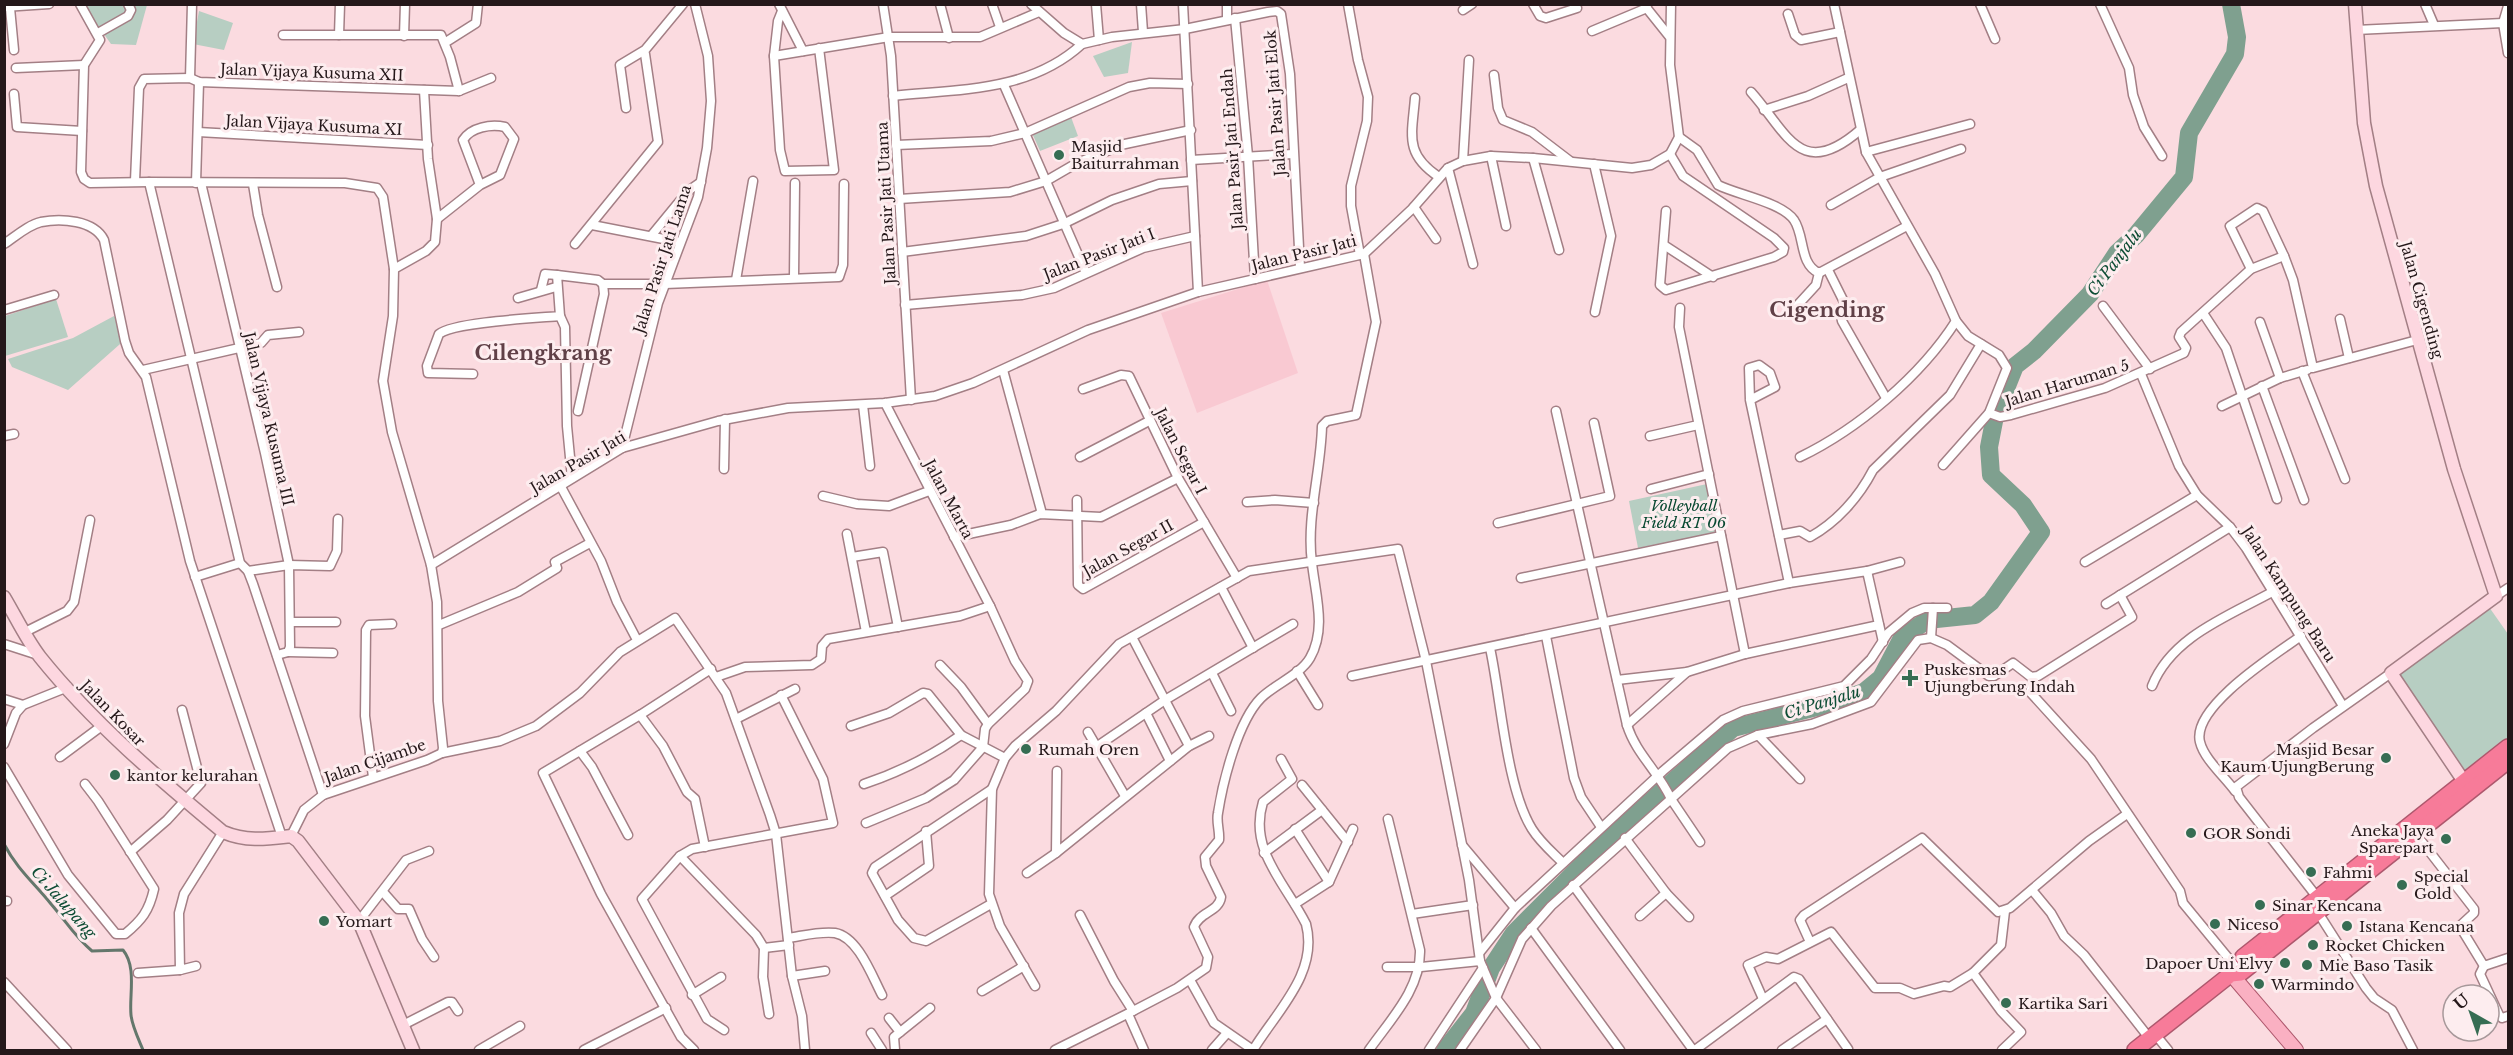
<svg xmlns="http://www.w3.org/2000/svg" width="2513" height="1055" font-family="'Libre Baskerville',serif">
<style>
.built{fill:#f9c9d2}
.green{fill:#b7cec2}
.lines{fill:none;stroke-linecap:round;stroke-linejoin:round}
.stream{stroke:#64776c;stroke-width:3}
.river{stroke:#7fa08f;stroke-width:18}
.street-casing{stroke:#a37f85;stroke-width:11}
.secondary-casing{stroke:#a37f85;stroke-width:15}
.primary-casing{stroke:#ae586d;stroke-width:16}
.highway-casing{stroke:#ae586d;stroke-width:18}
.street{stroke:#fff;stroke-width:8}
.secondary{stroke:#fdd7e0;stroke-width:12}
.primary{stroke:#fab0c2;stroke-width:14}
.highway{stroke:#f77b99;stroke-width:15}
.poi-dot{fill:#366d53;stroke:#fdedef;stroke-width:2}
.labels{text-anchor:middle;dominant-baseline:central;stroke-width:6;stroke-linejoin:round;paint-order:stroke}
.street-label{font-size:15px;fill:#25181a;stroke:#fdedef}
.poi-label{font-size:15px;fill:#25181a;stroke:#fdedef;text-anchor:start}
.park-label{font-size:15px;font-style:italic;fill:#084931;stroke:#fdedef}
.water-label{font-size:16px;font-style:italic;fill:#0e4d35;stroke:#fdedef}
.district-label{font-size:21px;font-weight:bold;fill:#604047;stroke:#fdedef}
</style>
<rect width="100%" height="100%" fill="#fbdbe0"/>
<polygon class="built" points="1267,280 1298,373 1197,413 1161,313"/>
<g class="green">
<polygon points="83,5 147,5 136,45 111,44"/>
<polygon points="199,11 233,23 224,50 193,44"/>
<polygon points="1132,42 1128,73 1104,77 1093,56"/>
<polygon points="1071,117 1078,136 1040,151 1032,133"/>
<polygon points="56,299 68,337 5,356 5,316"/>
<polygon points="114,316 128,337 68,390 12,367 8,359 73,338"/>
<polygon points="1707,484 1715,533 1638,548 1629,501"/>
<polygon points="2489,607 2508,634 2508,741 2467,773 2401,683 2400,672"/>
</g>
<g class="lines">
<path class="stream" d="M4,844c13,25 30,39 47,60 14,16 24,33 41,47l31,-1c14,17 6,45 8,65 1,11 8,25 12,35"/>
<polyline class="river" points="1445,1050 1474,1013 1491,968 1514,933 1604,843 1733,728 1833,703 1864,692 1881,678 1902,638 1927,620 1975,615 1991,602 2041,532 2023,505 1991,475 1989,447 1995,416 2015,366 2034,351 2090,294 2117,253 2136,235 2184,177 2189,133 2235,54 2237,37 2231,4"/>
<g class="street-casing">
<g id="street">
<polyline points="80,4 100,40 84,65 81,172 84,179 90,183 149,182"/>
<polyline points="779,4 803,51"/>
<polyline points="883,4 891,56 911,400"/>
<polyline points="940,4 949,38"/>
<polyline points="992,4 1000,27"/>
<polyline points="1031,4 1064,33 1082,44 1112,37 1185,29 1268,12 1277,11 1281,14 1290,74 1300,267"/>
<polyline points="1096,4 1099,40"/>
<polyline points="1141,4 1143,32"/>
<polyline points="1183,4 1198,292"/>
<polyline points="1227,4 1227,20"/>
<polyline points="1348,4 1358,60 1368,97 1367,121 1351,186 1351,206 1360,255"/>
<polyline points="1533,4 1540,16 1546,18 1577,8"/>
<polyline points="1834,4 1866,152 1935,274 1956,321 1968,336 1999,355 2007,368 1989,413 1943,465"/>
<polyline points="1980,4 1995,39"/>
<polyline points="2100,4 2129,68 2133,95 2144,127 2162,156"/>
<polyline points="2425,4 2434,25"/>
<polyline points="1645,6 1669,36"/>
<polyline points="2508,6 2503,23 2508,53"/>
<polyline points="4,7 49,4"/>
<polyline points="10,8 14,50"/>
<polyline points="1463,10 1472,4"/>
<polyline points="1788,14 1795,35 1801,40 1840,32"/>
<polyline points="1235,18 1248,156 1255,279"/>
<polyline points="2356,30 2503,23"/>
<polyline points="1592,31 1647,8"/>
<polyline points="98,33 128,16 131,10 128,4"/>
<polyline points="339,35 340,4"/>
<polyline points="404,36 405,4"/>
<polyline points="446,42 476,23 478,4"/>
<polyline points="819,48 834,170 785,171 780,150 774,56 889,37 980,37 1039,12"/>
<polyline points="774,56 778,21 782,11"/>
<polyline points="16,68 84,65"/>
<polyline points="1494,75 1498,108 1503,120 1532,132 1570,161"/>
<polyline points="190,78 192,4"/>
<polyline points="1004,85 1086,273"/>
<path d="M424,90l4,69 9,60 43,-34 20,-10 14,-36 -9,-12c-14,-3 -34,0 -42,13l17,45"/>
<polyline points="459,91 491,78"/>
<path d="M1751,92c36,40 49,90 109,38"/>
<polyline points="14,94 17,127 82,131"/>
<path d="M893,96c66,-7 137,-4 189,-52"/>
<path d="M1415,98c-3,37 -11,56 24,79"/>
<polyline points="626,108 620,65 645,50 683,4"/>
<polyline points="1764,110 1808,96 1848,78"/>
<polyline points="198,132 428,145"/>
<path d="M1679,137l18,13 21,35c20,10 63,17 76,35 11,16 5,44 25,53l88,-47"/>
<polyline points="896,145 991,141 1025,133 1129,87 1150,83 1188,84"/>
<polyline points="1866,152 1970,124"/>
<polyline points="1491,156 1506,226"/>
<polyline points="1533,158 1559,250"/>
<polyline points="1191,160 1293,154"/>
<polyline points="1463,161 1469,60"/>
<polyline points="1594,164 1611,236 1595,312"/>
<polyline points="1448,168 1473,264"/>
<polyline points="135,181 139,88 144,79 190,78 199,82 459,91 450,57 441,35 283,35"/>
<polyline points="196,183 199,82"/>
<polyline points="201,183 265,453 289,565 290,647 288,652 277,655"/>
<polyline points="253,184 258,215 277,287"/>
<polyline points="899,199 1010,192 1046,181 1077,163 1125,144 1191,130"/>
<polyline points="1831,205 1880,177 1961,149"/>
<polyline points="1414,207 1436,239"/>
<polyline points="1666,211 1660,285 1666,290 1774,257 1783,252 1784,248 1774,238 1683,176 1670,154"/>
<polyline points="592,225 679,242"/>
<polyline points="651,236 688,191 701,182"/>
<path d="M4,244c12,-8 24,-19 37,-22 20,-4 53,-2 63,18l21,101 4,12 17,24 44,184 92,276"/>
<polyline points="575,244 658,142 645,54"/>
<polyline points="1664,245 1713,277"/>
<polyline points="902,252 1026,236 1063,224 1112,200 1159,184 1192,181"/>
<polyline points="2251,269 2230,226 2257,208 2263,211 2284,256"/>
<polyline points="1828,270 1844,302 1841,316 1842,321 1886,398"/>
<polyline points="794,277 795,183"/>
<polyline points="736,280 753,181"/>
<polyline points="541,290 545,274 557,275"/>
<polyline points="518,298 556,287"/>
<polyline points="905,305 1022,295 1054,288 1143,248 1195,236"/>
<polyline points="2103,306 2150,369"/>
<polyline points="1680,308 1679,327 1745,654 1879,625"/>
<polyline points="1794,309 1816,285 1819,273"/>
<polyline points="4,310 54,295"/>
<polyline points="2203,313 2226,348 2277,499"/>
<polyline points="560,316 565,327 567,426 572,478"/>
<polyline points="2340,319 2349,358"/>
<polyline points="2260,322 2280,378"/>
<polyline points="143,370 261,343 268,335 299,332"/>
<polyline points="1003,370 1041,510 1040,514"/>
<polyline points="2302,371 2345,479"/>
<path d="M473,374l-45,-1 -1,-7 12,-32c15,-12 98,-16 121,-18l-3,-41 41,5 5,4h62l174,-7 4,-12 1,-81"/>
<polyline points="2141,374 2179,466 2197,495 2230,527 2246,548 2343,706"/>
<polyline points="2262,386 2304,500"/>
<polyline points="1083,389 1121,375 1129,376 1178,478 1237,578"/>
<polyline points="1750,400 1775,387 1770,373 1759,365 1749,368 1750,400 1789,583"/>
<polyline points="863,405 870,466"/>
<polyline points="2222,406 2280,378 2307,370"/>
<polyline points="578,411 604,294 603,284"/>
<path d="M1556,411l71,314c9,29 32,47 44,74l57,-51 30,-13 42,44"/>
<polyline points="1989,413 2000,417 2011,415 2105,388 2184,353 2186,348 2179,337 2181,332 2251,269 2284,256 2293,280 2313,368 2417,340"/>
<polyline points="4,436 14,434"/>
<polyline points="1650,436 1698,425"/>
<polyline points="622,448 658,303 698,197 707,148 711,101 708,56 695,4"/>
<polyline points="1080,457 1149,421"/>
<path d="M1800,457c58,-28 121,-81 156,-136"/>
<polyline points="724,469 725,419"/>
<polyline points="560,485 601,561 617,602 637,640"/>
<polyline points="1651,489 1709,474"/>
<polyline points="823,496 857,504 889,506 929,491"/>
<polyline points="1077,500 1078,585 1083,589 1204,522"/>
<polyline points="1247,502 1275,500 1314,503"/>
<polyline points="1498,523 1610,496 1594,423"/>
<polyline points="847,534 866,632"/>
<path d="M1779,535l21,-4 10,6c27,-15 49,-40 63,-67l77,-75 31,-51"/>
<polyline points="954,537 1011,525 1040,514 1101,517 1178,478"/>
<polyline points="852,557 883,552 898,627"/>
<polyline points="2085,562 2197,495"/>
<polyline points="431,565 622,448 718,421 788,408 885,403 935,396 973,383 1088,330 1198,292 1364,254 1412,209 1448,168 1463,161 1491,156 1533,158 1632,168 1651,165 1670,154 1679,137 1670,65 1671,4"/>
<polyline points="248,571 289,565 330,566 337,551 338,519"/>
<polyline points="1867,571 1900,562"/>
<polyline points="195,577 240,563"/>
<polyline points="1521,578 1721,536"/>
<polyline points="1221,587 1253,648"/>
<polyline points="2496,596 2508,588"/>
<polyline points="2106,604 2230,527"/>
<polyline points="291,622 336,622"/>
<polyline points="439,625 518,592 557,568 555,562 590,543"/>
<polyline points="25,632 67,611 74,602 90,520"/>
<polyline points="1546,636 1574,778 1581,797 1601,827"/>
<polyline points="1132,637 1189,746"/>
<polyline points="1931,638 1933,608"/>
<polyline points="4,644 38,655"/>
<path d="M1490,648c11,50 16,139 42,181 8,13 20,23 31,34"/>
<polyline points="288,652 333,653"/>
<polyline points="940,665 961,687 988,724"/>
<polyline points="1297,671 1318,705"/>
<polyline points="1212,673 1231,711"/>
<polyline points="1352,676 1789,583 1867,571 1883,642"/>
<polyline points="716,677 745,667 812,665 821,659 822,646 828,639 960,616 990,606"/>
<polyline points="2035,677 2030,692 2091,759 2180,891 2183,903 2234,965"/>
<polyline points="1617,680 1687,672 1745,654"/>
<path d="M2152,686c20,-50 77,-70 122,-95"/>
<polyline points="4,699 23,705"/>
<polyline points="1146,713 1170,761"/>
<polyline points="640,715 711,669"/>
<polyline points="736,719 795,689"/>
<polyline points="1627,725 1687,672"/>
<polyline points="851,726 889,713 923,693 928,694 961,735 1005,758"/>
<polyline points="1088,732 1125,796"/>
<polyline points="1758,735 1812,724 1871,702 1918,640 1931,638 1947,645 1989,676 1994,676 2013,663 2031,677 2038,676 2132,617 2120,595"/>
<polyline points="4,744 16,713 23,705 68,687"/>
<polyline points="1096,747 1165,700 1293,624"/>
<polyline points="580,751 592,767 628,835"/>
<polyline points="442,753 500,741 536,726 580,693 620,652 675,618 726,693 770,815 776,834 792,976 802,1016 805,1050"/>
<polyline points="60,757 103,725"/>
<path d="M4,767l64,108 48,59h9c17,-14 24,-23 29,-45l-56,-88 -13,-17"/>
<polyline points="1057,771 1056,853 1189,746 1209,736"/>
<polyline points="373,777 365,716 366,630 369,625 392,624"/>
<path d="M864,784c36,-12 66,-27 97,-49"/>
<polyline points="1302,785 1348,842"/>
<path d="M2235,791c-10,-14 -31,-32 -35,-49 -9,-35 76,-88 101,-106"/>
<polyline points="323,795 253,584 248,571 240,563 149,182 345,183 377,188 383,197 394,269"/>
<polyline points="866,823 926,798 954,780 983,747 985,729 988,724 1025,689 1028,681 1015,661 990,606 885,403"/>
<polyline points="1295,829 1329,882"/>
<polyline points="2415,833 2474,909 2474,913 2461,925 2462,930 2484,966 2508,958"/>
<polyline points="291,836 304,810 323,795 427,760 442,753 443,748 438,701 437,602 431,565 392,432 383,381 393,316 394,269 426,251 435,242 437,219"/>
<polyline points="1625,838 1666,893 1689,917"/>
<polyline points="1462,845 1515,908"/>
<polyline points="130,852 167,820 201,783 182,710"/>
<polyline points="1264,853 1322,810"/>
<polyline points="680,856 692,849 833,823 823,779 781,695"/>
<polyline points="1027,873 1056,853"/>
<polyline points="1573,885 1693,1050"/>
<polyline points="2032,890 2051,913 2064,936 2084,955 2150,1039"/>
<polyline points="383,892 398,909 409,909 422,939 434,957"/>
<polyline points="885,896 929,866 926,831"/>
<polyline points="2317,897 2239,797 2236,787 2313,728 2391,673"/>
<polyline points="4,901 7,901"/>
<polyline points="991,904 926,941 914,938 898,920 872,873 875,867 992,789"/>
<polyline points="1295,904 1329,882 1353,829"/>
<polyline points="2317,911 2366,988 2374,998 2392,1010 2413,1050"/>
<polyline points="1412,914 1473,905"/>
<polyline points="1640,916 1666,893"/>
<polyline points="359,921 406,860 429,851"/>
<polyline points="1531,928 1620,1050"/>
<path d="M788,938c14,-2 32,-7 47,-5 23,4 37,43 47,62"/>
<polyline points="1810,942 1800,920 1804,915 1922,838 1998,912 2010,908 2089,841 2127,814"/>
<polyline points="764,948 763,977 769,1014"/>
<polyline points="1480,952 1515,908 1663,771 1723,720 1743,711 1844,686 1871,659 1888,633 1912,613 1924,608 1947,608"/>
<polyline points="196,966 180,970 179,913 184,894 223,832"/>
<polyline points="2484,966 2480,974 2499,1015 2502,1018 2508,1016"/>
<polyline points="1387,967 1421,967 1480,961"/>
<polyline points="138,973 180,970"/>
<polyline points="1973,973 2001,945 2005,911"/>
<polyline points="792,976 825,971"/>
<polyline points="1190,980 1214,1023 1253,1050"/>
<polyline points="4,982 67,1050"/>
<polyline points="1035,986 1000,926 989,894 992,789 1005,758 1015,746 1056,711 1119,644 1249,571 1398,549 1426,661 1469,880 1480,961 1496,998 1536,1050"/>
<polyline points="982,991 1024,966"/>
<polyline points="692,995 721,977"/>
<polyline points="1763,999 1748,965 1766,957 1778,959 1831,932 1875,988 1900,988 1914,994 1944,986 1950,987 1973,973 2001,1011 2021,1032 2002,1050"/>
<path d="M1133,1011l44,-23 29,-20 2,-11 -14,-30c5,-15 25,-15 27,-30l-15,-31 -1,-9 14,-17c1,-9 -3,-18 -1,-27 5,-32 20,-92 43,-115 14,-14 39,-23 49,-40 17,-29 5,-65 2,-95 -6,-45 9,-92 10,-137l5,-5 29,-6 20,-93 -12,-68"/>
<polyline points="1128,1014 1144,1050"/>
<polyline points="889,1018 900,1032"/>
<polyline points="403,1025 448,1002 452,1002 458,1011"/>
<polyline points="724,1030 707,1019 642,899 680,856 756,935 764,948 789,945"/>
<polyline points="871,1033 882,1050"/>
<polyline points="2155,1034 2168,1050"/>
<polyline points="479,1050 520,1026"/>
<polyline points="584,1050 666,1008"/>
<polyline points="694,1050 681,1037 601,894 543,773 640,715 663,746 687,792 695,799 705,847"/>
<polyline points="895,1050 894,1037 930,1008"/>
<polyline points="1055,1050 1133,1011 1114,981 1080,915"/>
<polyline points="1212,1050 1227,1033"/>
<path d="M1253,1050c23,-38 66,-77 53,-126 -20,-40 -58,-74 -43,-122l29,-23 -11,-20"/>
<path d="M1369,1050c21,-30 52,-61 51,-100l-32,-131"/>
<polyline points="1429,1050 1483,968"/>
<polyline points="1460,1050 1496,998 1522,939 1551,906 1671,799 1700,842"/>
<polyline points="1695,1050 1794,977 1799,979 1848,1049 1847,1050"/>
<polyline points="1782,1050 1827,1019"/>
</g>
</g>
<g class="secondary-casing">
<g id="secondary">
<polyline points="2355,4 2364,123 2376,186 2454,469 2496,596 2391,673 2469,789"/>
<path d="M4,597c12,20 22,42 36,60 53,66 118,121 183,175 24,10 43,7 68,4l7,5 61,80 54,129"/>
</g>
</g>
<g class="primary-casing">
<polyline id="primary" points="2231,974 2296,1050"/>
</g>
<g class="highway-casing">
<g id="highway">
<polyline points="2243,957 2508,747"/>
<polyline points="2135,1050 2231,974 2241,973 2508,761"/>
</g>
</g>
<use href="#street" class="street"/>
<use href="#secondary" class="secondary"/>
<use href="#primary" class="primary"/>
<use href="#highway" class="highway"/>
</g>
<g class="poi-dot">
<circle cx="1059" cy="155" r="6"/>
<path d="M1907 669h6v6h6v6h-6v6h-6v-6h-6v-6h6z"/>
<circle cx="1026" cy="749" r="6"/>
<circle cx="2386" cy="758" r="6"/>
<circle cx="115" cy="775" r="6"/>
<circle cx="2191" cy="833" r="6"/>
<circle cx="2446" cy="839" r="6"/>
<circle cx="2311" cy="872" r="6"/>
<circle cx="2402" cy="885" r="6"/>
<circle cx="2260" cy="905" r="6"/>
<circle cx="324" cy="921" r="6"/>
<circle cx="2215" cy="924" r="6"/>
<circle cx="2347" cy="926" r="6"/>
<circle cx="2313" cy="945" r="6"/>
<circle cx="2285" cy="963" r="6"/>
<circle cx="2307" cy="965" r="6"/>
<circle cx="2259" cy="984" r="6"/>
<circle cx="2006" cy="1003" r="6"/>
</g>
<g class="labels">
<g class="street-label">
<text transform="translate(312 72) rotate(2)">Jalan Vijaya Kusuma XII</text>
<text transform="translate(1275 103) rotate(-94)">Jalan Pasir Jati Elok</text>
<text transform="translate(314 125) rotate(3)">Jalan Vijaya Kusuma XI</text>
<text transform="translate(1232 149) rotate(-94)">Jalan Pasir Jati Endah</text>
<text transform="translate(886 203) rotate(-93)">Jalan Pasir Jati Utama</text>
<text transform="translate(1304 253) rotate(-14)">Jalan Pasir Jati</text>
<text transform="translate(1099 254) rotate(-21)">Jalan Pasir Jati I</text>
<text transform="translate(662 259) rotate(-72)">Jalan Pasir Jati Lama</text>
<text transform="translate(2422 300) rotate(74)">Jalan Cigending</text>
<text transform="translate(2067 383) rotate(-17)">Jalan Haruman 5</text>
<text transform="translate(269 419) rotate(77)">Jalan Vijaya Kusuma III</text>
<text transform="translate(1181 451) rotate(63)">Jalan Segar I</text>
<text transform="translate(578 462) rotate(-30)">Jalan Pasir Jati</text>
<text transform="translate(949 499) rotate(62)">Jalan Marta</text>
<text transform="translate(1128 548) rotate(-29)">Jalan Segar II</text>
<text transform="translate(2289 594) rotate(57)">Jalan Kampung Baru</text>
<text transform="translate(113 713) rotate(46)">Jalan Kosar</text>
<text transform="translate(375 761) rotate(-19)">Jalan Cijambe</text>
</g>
<g class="poi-label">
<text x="1071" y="146">Masjid<tspan x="1071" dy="17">Baiturrahman</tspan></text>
<text x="1924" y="669">Puskesmas<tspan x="1924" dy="17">Ujungberung Indah</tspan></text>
<text x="1038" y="749">Rumah Oren</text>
<text x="2374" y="749" text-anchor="end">Masjid Besar<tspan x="2374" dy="17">Kaum UjungBerung</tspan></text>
<text x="127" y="775">kantor kelurahan</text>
<text x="2434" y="830" text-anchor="end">Aneka Jaya<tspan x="2434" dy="17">Sparepart</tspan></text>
<text x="2203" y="833">GOR Sondi</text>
<text x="2323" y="872">Fahmi</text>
<text x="2414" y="876">Special<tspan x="2414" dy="17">Gold</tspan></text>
<text x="2272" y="905">Sinar Kencana</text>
<text x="336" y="921">Yomart</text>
<text x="2227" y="924">Niceso</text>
<text x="2359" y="926">Istana Kencana</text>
<text x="2325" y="945">Rocket Chicken</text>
<text x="2273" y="963" text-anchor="end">Dapoer Uni Elvy</text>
<text x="2319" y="965">Mie Baso Tasik</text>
<text x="2271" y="984">Warmindo</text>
<text x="2018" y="1003">Kartika Sari</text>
</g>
<g class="park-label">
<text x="1684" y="505">Volleyball<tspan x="1684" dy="17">Field RT 06</tspan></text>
</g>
<g class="water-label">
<text transform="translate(2114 262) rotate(-53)">Ci Panjalu</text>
<text transform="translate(1822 702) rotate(-17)">Ci Panjalu</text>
<text transform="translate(64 902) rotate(49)">Ci Jalupang</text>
</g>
<g class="district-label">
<text x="1827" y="310">Cigending</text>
<text x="543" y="353">Cilengkrang</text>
</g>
</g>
<rect width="2513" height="1055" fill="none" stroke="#25181a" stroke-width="12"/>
<g transform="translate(2471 1013) rotate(320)"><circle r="28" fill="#fdedef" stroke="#a7989a" stroke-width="1.5"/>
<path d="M0-4.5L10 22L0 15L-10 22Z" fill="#366d53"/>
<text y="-9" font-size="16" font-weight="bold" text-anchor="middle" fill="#25181a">U</text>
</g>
</svg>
